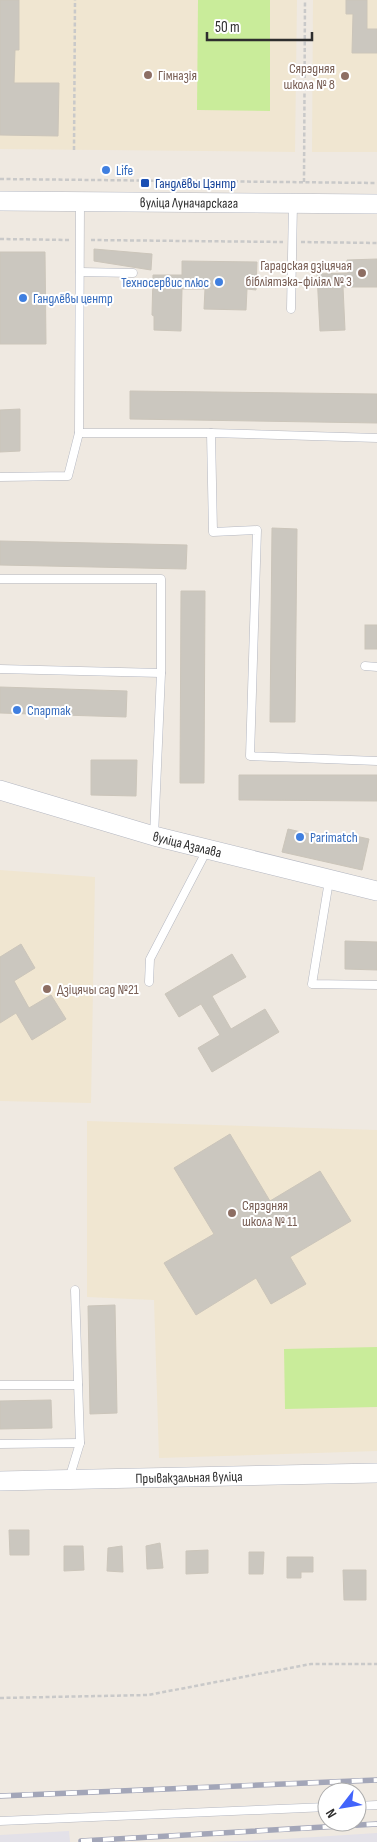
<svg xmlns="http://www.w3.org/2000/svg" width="377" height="1842" font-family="'Sofia Sans Condensed',sans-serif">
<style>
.industrial{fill:#e3e1e8}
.education{fill:#f0e6d1}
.pitch{fill:#c9ec9a}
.building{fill:#cbc7bf;stroke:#cbc5ba}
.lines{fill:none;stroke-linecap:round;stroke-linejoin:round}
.service-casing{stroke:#b4b7c1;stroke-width:9}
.tertiary-casing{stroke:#b4b7c1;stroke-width:20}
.path{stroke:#c9c9c9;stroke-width:2.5;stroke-dasharray:4 2.5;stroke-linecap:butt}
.service{stroke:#fff;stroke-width:8}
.tertiary{stroke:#fff;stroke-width:19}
.rail-casing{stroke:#a3a6b8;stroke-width:5.5}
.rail{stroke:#fff;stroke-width:4;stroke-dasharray:11;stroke-linecap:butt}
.education-dot{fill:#8d6e63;stroke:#fff;stroke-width:2}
.shop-dot{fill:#3f7fe0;stroke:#fff;stroke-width:2}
.transit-dot{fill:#1a4fb4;stroke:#fff;stroke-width:2}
.labels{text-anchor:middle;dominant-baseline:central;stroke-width:4;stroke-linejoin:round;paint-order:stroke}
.education-label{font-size:14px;fill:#785e54;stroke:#fff;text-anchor:start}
.shop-label{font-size:14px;fill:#366cbe;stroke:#fff;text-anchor:start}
.transit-label{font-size:14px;fill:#164399;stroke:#fff;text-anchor:start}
.street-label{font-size:14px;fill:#2e2e2e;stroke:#fff}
</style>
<rect width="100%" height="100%" fill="#efe9e1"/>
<g class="industrial">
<polygon points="69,1831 70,1842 0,1842 0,1835"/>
<polygon points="377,1833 377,1842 206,1842 268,1840"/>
</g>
<g class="education">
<polygon points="0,0 297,0 295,152 0,149"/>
<polygon points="313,0 377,0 377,152 312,152"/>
<polygon points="0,870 95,877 91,1103 0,1101"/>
<polygon points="87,1121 377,1130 377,1451 159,1458 154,1300 87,1297"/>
</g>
<g class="pitch">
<polygon points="198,0 270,0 270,111 197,110"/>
<polygon points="377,1347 377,1407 285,1409 284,1349"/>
</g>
<g class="building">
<polygon points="0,0 19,0 19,50 15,50 14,83 59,83 58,136 0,135"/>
<polygon points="346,0 367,0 367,29 377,29 377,53 352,53 353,14 346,14"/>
<polygon points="94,249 152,254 151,270 94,261"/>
<polygon points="0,252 45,252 46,344 0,344"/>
<polygon points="377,259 377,287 343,287 345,330 320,331 317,274 348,273 347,260"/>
<polygon points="182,261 257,262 256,290 247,289 246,310 204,309 205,289 182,289 181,331 154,330 154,316 152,315 153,275 182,275"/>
<polygon points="130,391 377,394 377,423 130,419"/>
<polygon points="20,409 20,451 0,452 0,410"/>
<polygon points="272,528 297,529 295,722 270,722"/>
<polygon points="0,541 187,545 186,569 0,565"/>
<polygon points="181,591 205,591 204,783 180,783"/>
<rect x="365" y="625" width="12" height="24"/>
<polygon points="0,687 127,691 126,717 0,713"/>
<polygon points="91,760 137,760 136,796 91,795"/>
<polygon points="239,775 377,775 377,801 239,800"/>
<polygon points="288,829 340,841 342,833 369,839 362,870 282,852"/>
<polygon points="345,941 377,942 377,970 345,969"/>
<polygon points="21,944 35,968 14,981 29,1008 51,995 66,1019 32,1040 16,1013 0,1023 0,957"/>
<polygon points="232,954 246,977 212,996 231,1029 265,1009 279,1032 212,1072 198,1048 220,1035 201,1004 179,1017 165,994"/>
<polygon points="230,1134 270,1201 320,1171 351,1221 290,1257 306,1284 271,1304 256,1278 196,1315 164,1263 214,1234 174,1168"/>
<polygon points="115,1305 117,1413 90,1414 88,1306"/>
<polygon points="51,1400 52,1428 0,1429 0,1401"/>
<polygon points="9,1530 29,1530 29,1555 10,1555"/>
<polygon points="160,1543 163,1568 147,1569 146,1546"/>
<polygon points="64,1546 83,1546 84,1570 64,1571"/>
<polygon points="122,1546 123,1572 107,1571 108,1548"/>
<polygon points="208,1550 208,1573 186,1574 186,1551"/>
<polygon points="249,1552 264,1552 263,1574 249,1574"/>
<polygon points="287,1557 313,1557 313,1572 301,1572 301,1578 287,1578"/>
<polygon points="343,1570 366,1570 366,1600 344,1600"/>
</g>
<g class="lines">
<g class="service-casing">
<g id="service">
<polyline points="80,272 133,273"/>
<polyline points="291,309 293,204"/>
<polyline points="79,433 211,433"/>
<polyline points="377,438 211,433 213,532 257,530 250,756 377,761"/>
<polyline points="0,477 68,476 79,433 80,202"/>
<polyline points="0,579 161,579 161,673 154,836"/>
<polyline points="365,666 377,667"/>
<polyline points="0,669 161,673"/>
<polyline points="329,881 312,984 377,985"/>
<polyline points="149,982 150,959 207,850"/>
<polyline points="0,1385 78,1385"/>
<polyline points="0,1444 80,1443"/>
<polyline points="69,1479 80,1443 75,1290"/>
<polyline points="357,1806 377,1805"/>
<polyline points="0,1821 327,1807"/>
</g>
</g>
<g class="tertiary-casing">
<g id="tertiary">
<path id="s1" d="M0,201l377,3"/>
<path id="s2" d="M0,790l154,46 223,55"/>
<path id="s3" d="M0,1481l377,-8"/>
</g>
</g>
<g class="path">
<polyline points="74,150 75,0"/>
<polyline points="0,179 377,183"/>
<polyline points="304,182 305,0"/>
<polyline points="0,239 70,240"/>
<polyline points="91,240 283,242"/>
<polyline points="301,242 377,243"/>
<polyline points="0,1698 148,1695 311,1664 377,1664"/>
</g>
<use href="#service" class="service"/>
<use href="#tertiary" class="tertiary"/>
<g class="rail-casing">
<g id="rail">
<polyline points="0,1796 377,1780"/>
<polyline points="81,1841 377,1824"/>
</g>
</g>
<use href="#rail" class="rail"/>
</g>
<g class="education-dot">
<circle cx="148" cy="75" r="5"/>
<circle cx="345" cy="76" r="5"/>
<circle cx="362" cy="273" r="5"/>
<circle cx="47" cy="989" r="5"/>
<circle cx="232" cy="1213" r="5"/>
</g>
<g class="shop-dot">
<circle cx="106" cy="170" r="5"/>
<circle cx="219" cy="282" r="5"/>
<circle cx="23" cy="298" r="5"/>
<circle cx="17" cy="710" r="5"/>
<circle cx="300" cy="837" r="5"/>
</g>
<rect class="transit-dot" x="140" y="178" width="10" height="10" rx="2.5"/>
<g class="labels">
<g class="education-label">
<text x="335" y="68" text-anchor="end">Сярэдняя<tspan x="335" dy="16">школа № 8</tspan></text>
<text x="158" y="75">Гімназія</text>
<text x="352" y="265" text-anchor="end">Гарадская дзіцячая<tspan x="352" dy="16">бібліятэка-філіял № 3</tspan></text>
<text x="57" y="989">Дзіцячы сад №21</text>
<text x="242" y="1205">Сярэдняя<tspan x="242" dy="16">школа № 11</tspan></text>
</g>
<g class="shop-label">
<text x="116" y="170">Life</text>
<text x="209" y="282" text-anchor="end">Техносервис плюс</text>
<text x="33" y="298">Гандлёвы центр</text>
<text x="27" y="710">Спартак</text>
<text x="310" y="837">Parimatch</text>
</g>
<g class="transit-label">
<text x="155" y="183">Гандлёвы Цэнтр</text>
</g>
<g class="street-label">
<text stroke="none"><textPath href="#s1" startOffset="189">вуліца Луначарскага</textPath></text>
<text stroke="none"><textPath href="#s2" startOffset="195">вуліца Азалава</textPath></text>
<text stroke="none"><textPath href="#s3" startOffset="189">Прывакзальная вуліца</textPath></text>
</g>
</g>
<g transform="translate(342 1807) rotate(239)"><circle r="24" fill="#ffffff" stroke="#ababab"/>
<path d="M0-4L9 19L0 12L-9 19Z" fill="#4264fb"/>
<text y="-8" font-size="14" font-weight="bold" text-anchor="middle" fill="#2e2e2e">N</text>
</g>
<path d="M207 32v8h105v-8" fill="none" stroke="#2e2e2e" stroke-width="2.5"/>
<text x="215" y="32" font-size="15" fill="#2e2e2e" stroke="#ffffff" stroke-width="4" paint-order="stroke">50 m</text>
</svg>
